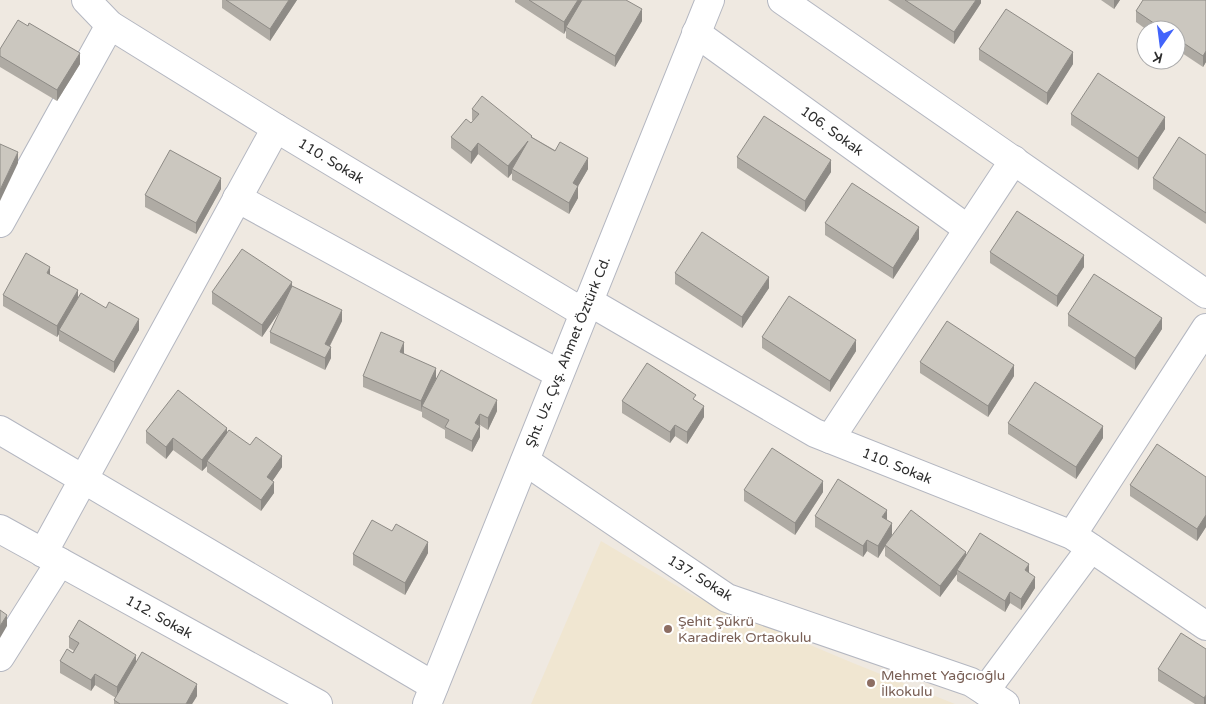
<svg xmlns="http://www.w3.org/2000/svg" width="1206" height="704" font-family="'Varela Round',sans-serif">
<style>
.education{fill:#f0e6d1}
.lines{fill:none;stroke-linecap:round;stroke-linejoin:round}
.minor-casing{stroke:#b4b7c1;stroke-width:30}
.minor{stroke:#fff;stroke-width:28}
.wall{fill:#afaba4}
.shaded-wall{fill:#8e8b86}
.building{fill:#cbc7bf;stroke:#8e8b86}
.education-dot{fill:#8d6e63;stroke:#fff;stroke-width:2}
.labels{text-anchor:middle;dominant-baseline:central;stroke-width:4.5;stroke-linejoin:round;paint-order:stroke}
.street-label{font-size:14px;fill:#2e2e2e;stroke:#fff}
.education-label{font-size:14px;fill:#785e54;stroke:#fff;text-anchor:start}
</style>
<rect width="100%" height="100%" fill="#efe9e1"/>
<polygon class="education" points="601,541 694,596 853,663 955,704 531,704"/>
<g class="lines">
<g class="minor-casing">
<g id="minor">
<polyline points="86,0 110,25 276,128 584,313"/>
<polyline points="782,0 1206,294"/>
<polyline points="696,33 968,229"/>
<polyline points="237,198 559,374"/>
<polyline points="0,223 110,25"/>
<polyline points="588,301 815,433 1072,535 1206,626"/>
<polyline points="0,430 434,686"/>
<polyline points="830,439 1014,160"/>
<polyline points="525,461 727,598 971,682 1005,704"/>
<polyline points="0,529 318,704"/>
<polyline points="1072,535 1206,328"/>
<polyline points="43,553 276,128"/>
<polyline points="0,657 60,562"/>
<polyline points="985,691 1091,548"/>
<polyline points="427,704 710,0"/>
</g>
</g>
<use href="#minor" class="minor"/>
</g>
<g class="wall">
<polygon points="222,0 297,0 270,41 222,8"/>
<polygon points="515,0 626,0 642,21 615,67 566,38 566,30 564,34 515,2"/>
<polygon points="888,0 981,0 981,3 954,44"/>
<polygon points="1101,0 1120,0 1114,9"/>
<polygon points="1206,0 1206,62 1203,67 1176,49 1176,30 1147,30 1136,22 1136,11"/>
<polygon points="28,26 80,64 57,101 0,67 0,49"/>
<polygon points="979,49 1073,64 1047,105 979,60"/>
<polygon points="472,109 532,137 588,169 578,186 578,198 569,214 512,180 512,173 508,178 478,154 471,164 451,148 451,137 471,123 473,121 472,120"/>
<polygon points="1071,114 1165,129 1138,170 1071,125"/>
<polygon points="1206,155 1206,224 1153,189 1153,178"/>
<polygon points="737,157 831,172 805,212 737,168"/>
<polygon points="221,189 196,234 145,207 145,195"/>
<polygon points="825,223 919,239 893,279 825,235"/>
<polygon points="990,252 1084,267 1057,307 990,263"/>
<polygon points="675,273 769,288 742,328 675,284"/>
<polygon points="50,275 78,298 139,330 114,373 59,341 59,334 57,337 3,306 3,295"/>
<polygon points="292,287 342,321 330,346 331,358 325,370 270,343 270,332 281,309 262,337 212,304 212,292"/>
<polygon points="1068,314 1162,329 1135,370 1068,326"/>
<polygon points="762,337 856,351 830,392 762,348"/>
<polygon points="404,353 404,354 436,379 497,411 488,430 480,425 480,437 472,452 445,438 445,430 422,417 422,412 363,387 363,376"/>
<polygon points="920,362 1014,376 988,417 920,373"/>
<polygon points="622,401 696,401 704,417 687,444 675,436 670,443 622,413"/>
<polygon points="1008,423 1103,438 1076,479 1008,434"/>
<polygon points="146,431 227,433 282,467 272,481 274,493 261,511 207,472 207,466 202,471 173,450 166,459 146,443"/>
<polygon points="1206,477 1206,527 1197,541 1130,496 1130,485"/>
<polygon points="744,490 823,492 795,535 744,501"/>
<polygon points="815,516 887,520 892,535 890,539 966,556 1029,573 1035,588 1021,610 1010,603 1005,612 957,581 957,574 940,597 885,556 885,546 878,558 867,551 863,557 815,527"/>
<polygon points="428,553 405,595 353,565 353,554"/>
<polygon points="69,637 136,662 197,696 192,704 114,704 114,700 116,698 95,685 91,691 60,673 60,661 73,653 74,651 69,648"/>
<polygon points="1206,649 1206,704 1195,704 1158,681 1158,669"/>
</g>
<g class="shaded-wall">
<polygon points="289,0 297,0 270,41 270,29"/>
<polygon points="578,0 585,0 566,27 566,30 564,34 564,22"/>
<polygon points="976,0 981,0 981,3 954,44 954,32"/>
<polygon points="1114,0 1120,0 1114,9"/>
<polygon points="642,9 642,21 615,67 615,56"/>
<polygon points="1206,51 1206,62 1203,67 1203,56"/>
<polygon points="1073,52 1073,64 1047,105 1047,93"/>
<polygon points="80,53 80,64 57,101 57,90"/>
<polygon points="1165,117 1165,129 1138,170 1138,158"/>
<polygon points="528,141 512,169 512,173 508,178 508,166"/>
<polygon points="478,143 478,154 471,164 471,152"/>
<polygon points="18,152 18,163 0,201 0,190"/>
<polygon points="588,158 588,169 573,195 573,183"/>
<polygon points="831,160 831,172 805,212 805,201"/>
<polygon points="221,178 221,189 196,234 196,223"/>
<polygon points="578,186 578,198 569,214 569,203"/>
<polygon points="919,227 919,239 893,279 893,268"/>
<polygon points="1084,255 1084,267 1057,307 1057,296"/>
<polygon points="50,267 50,278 47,273"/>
<polygon points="769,277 769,288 742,328 742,317"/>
<polygon points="292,282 292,293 262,337 262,325"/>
<polygon points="78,290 78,301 59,330 59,334 57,337 57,326"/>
<polygon points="342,310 342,321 325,355 325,344"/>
<polygon points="1162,318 1162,329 1135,370 1135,358"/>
<polygon points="139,319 139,330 114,373 114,362"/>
<polygon points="856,340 856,351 830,392 830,381"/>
<polygon points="404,342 404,353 400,364 400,352"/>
<polygon points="331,347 331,358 325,370 325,358"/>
<polygon points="1014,365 1014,376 988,417 988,406"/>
<polygon points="436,368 436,379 422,406 421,412 421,401"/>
<polygon points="497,400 497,411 488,430 488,418"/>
<polygon points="704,406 704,417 687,444 687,432"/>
<polygon points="480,414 480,425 475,423"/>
<polygon points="675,425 675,436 670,443 670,432"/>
<polygon points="480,426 480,437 472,452 472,441"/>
<polygon points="1103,426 1103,438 1076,479 1076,467"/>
<polygon points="227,428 227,439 207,461 207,466 202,471 202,460"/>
<polygon points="173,438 173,450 166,459 166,447"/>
<polygon points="282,456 282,467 267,489 267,477"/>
<polygon points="823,481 823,492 795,535 795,523"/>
<polygon points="274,482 274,493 261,511 261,500"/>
<polygon points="887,510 887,521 882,517"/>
<polygon points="1206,515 1206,527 1197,541 1197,529"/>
<polygon points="892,523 892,535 878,558 878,546"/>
<polygon points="867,540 867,551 863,557 863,546"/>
<polygon points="428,542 428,553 405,595 405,583"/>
<polygon points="966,552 966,563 957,570 957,574 940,597 940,586"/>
<polygon points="1029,564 1029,575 1025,570"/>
<polygon points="1035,577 1035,588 1021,610 1021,599"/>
<polygon points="1010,592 1010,603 1005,612 1005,601"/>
<polygon points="7,615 7,626 0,638 0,626"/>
<polygon points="136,655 136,666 117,699 117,687"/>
<polygon points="95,674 95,685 91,691 91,680"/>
<polygon points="197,684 197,696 192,704 186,704"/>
<polygon points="1206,695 1206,704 1204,704 1204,698"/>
</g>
<g class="building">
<polygon points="226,0 289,0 270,29"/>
<polygon points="529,0 578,0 564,22"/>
<polygon points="582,0 626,0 642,9 615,56 566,27"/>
<polygon points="905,0 976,0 954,32"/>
<polygon points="1143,0 1206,0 1206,51 1203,56 1176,38 1176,30 1164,30 1136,11"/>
<polygon points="1006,9 1073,52 1047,93 979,49"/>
<polygon points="18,20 28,26 29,23 80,53 57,90 0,56 0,49"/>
<polygon points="1098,73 1165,117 1138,158 1071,114"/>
<polygon points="482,96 532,136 531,137 555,151 560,142 588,158 573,183 578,186 569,203 512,169 528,141 508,166 478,143 471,152 451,137 466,119 471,123 479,114 472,109"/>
<polygon points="764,116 831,160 805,201 737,157"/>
<polygon points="1179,137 1206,155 1206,213 1153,178"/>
<polygon points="0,144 18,152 0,190"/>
<polygon points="170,150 221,178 196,223 145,195"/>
<polygon points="852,183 919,227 893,268 825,223"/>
<polygon points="1017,211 1084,255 1057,296 990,252"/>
<polygon points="702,232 769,277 742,317 675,273"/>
<polygon points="242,249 292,282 262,325 212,292"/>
<polygon points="26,253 50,267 47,273 78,290 57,326 3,295"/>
<polygon points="1094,274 1162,318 1135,358 1068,314"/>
<polygon points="292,286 342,310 325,344 331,347 325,358 270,332"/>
<polygon points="81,293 106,308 109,302 139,319 114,362 59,330"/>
<polygon points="789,296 856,340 830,381 762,337"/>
<polygon points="947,321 1014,365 988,406 920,362"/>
<polygon points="381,332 404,342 400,352 436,368 421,401 363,376"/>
<polygon points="647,363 696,395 693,399 704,406 687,432 675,425 670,432 622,401"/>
<polygon points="441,370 497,400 488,418 480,414 475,423 480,426 472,441 445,427 449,420 422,406"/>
<polygon points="1035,382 1103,426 1076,467 1008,423"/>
<polygon points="178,390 227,428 202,460 173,438 166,447 146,431"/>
<polygon points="229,430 250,445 256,437 282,456 267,477 274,482 261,500 207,461"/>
<polygon points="1157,444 1206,477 1206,515 1197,529 1130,485"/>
<polygon points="772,448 823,481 795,523 744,490"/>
<polygon points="838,479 887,510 882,517 892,523 878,546 867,540 863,546 815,516"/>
<polygon points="911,510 966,552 940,586 885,545"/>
<polygon points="372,520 392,531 396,524 428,542 405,583 353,554"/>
<polygon points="980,533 1029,564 1025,570 1035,577 1021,599 1010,592 1005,601 957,570"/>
<polygon points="0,610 7,615 0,626"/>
<polygon points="79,620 136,655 117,687 95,674 91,680 60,661 67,649 73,653 79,643 69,637"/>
<polygon points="1181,633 1206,649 1206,695 1204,698 1158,669"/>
<polygon points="142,652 197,684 186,704 120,704 114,700"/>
</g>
<g class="education-dot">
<circle cx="668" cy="629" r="5"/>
<circle cx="871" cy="683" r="5"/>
</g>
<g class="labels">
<g class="street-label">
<text transform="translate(832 131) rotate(36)">106. Sokak</text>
<text transform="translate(331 161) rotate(31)">110. Sokak</text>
<text transform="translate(568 352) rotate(-68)">Şht. Uz. Çvş. Ahmet Öztürk Cd.</text>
<text transform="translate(897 466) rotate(22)">110. Sokak</text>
<text transform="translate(700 578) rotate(32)">137. Sokak</text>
<text transform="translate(159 617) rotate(29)">112. Sokak</text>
</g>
<g class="education-label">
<text x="678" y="621">Şehit Şükrü<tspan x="678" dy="16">Karadirek Ortaokulu</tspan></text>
<text x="881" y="675">Mehmet Yağcıoğlu<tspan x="881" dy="16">İlkokulu</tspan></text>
</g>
</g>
<g transform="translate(1161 45) rotate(194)"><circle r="24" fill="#ffffff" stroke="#ababab"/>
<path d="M0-4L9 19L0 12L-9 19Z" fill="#4264fb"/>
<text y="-8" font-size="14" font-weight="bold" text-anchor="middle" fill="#2e2e2e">K</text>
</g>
</svg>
